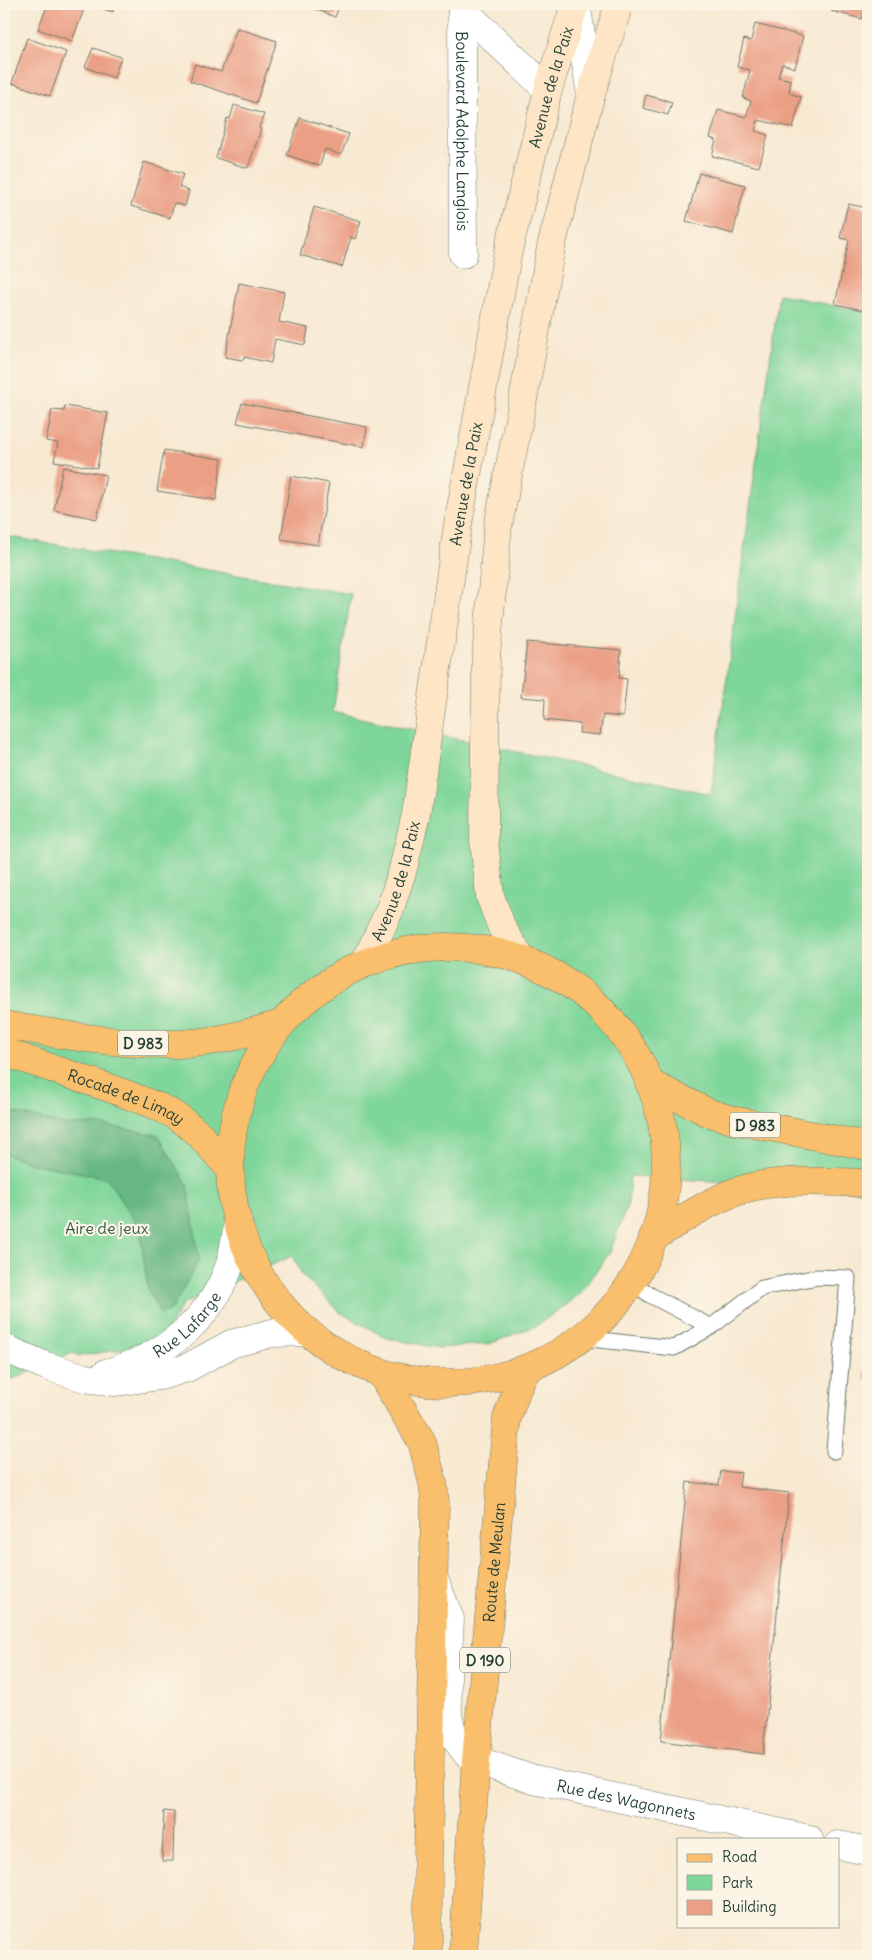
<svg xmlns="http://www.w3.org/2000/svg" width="872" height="1960" font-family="Delius,sans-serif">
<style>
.green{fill:#7ed69a;stroke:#4e8a67}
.forest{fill:#66b782;stroke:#427a5b}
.building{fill:#eb9f85}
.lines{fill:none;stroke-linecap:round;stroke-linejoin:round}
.lane-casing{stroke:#6b796b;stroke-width:17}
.street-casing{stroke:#6b796b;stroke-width:29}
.secondary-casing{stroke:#6b796b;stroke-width:29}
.primary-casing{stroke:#6b796b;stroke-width:29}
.lane{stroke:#fff;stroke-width:15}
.street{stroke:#fff;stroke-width:28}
.secondary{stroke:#fde5c5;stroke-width:28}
.primary{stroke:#f9bf6d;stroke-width:28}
.labels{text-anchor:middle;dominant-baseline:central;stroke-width:4.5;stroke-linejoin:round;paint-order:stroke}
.shield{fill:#fcf5e5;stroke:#617469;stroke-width:1}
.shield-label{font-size:15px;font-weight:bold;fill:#1f3d34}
.street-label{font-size:16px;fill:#1f3d34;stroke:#fcf5e5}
.park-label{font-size:16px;fill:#325c48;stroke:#fcf5e5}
</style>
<rect width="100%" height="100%" fill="#fcf5e5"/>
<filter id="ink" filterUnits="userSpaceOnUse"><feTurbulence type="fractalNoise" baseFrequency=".02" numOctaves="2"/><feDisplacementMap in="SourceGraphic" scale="10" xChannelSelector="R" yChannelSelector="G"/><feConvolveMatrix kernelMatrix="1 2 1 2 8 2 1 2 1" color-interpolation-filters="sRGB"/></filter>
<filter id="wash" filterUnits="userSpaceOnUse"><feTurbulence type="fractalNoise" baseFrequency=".0096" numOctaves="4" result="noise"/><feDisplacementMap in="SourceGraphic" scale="20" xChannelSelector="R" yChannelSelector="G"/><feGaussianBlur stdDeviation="1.12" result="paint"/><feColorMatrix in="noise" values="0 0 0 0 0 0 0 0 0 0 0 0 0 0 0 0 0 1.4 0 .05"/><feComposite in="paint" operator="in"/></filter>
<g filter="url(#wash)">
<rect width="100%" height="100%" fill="#f8e9d2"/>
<polygon class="green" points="779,294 868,313 868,1191 630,1176 628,1203 610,1252 580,1294 538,1325 489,1344 438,1348 387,1338 341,1313 303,1276 292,1256 183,1304 165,1334 123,1349 80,1356 73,1353 4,1383 4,536 351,594 333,712 711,794"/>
<polygon class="forest" points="4,1110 66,1125 97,1124 158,1135 188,1186 199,1260 172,1309 161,1314 148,1291 140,1230 107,1178 29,1163 4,1153"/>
<g id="blocks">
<g class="building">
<polygon points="48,4 86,4 72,41 38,29"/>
<polygon points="91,4 116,4 113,12"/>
<polygon points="303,4 340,4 335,17"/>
<polygon points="834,4 854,4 865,7 862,19 831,11"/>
<polygon points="755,24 803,36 795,68 782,64 778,77 791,80 789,93 801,97 793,128 758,120 755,131 768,135 759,167 712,156 716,140 710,138 718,110 746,117 751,101 743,98 750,70 737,67 744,39 751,41"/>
<polygon points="237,28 277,41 256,103 190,81 195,64 221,72"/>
<polygon points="27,38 66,52 50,96 12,83"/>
<polygon points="93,48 121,57 114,78 85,67"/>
<polygon points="646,95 672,102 668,115 643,108"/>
<polygon points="234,105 264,114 259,128 261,129 248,168 216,158 227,118 230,119"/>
<polygon points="300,118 349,134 341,155 325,149 320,166 287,155"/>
<polygon points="144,162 183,174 179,187 189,191 185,206 174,203 170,218 131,206"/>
<polygon points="699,173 745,185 733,234 686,221"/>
<polygon points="4,183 8,184 4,195"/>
<polygon points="848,204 868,208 868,311 835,304 849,240 840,238"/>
<polygon points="314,207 361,221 355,239 351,237 342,267 300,255"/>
<polygon points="239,283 284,292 279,322 308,328 305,345 275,339 271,363 244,357 242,360 225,357"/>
<polygon points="242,403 367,427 364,447 237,423"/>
<polygon points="65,406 108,413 97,468 54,461 58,443 46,441 52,410 64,411"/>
<polygon points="164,450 222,459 216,500 157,491"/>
<polygon points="63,467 106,475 97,519 54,510"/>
<polygon points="291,476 329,483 318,545 281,539"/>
<polygon points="527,642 621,650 619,678 627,679 623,717 603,715 600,735 579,733 580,724 544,720 545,699 521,697"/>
<polygon points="867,1361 868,1361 868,1380 864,1379"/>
<polygon points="721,1471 741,1473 739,1487 789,1493 763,1754 661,1741 687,1482 719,1485"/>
<polygon points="164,1811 174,1812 173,1861 162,1861"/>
</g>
</g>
</g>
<g filter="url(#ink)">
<use href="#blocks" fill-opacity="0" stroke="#6b796b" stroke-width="1"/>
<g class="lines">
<g class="lane-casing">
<g id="lane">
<polyline points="711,1327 762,1288 817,1277 848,1278 834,1451"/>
<polyline points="581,1338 674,1348 711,1327 650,1295 632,1282"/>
</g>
</g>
<g class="street-casing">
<g id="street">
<polyline points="462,4 462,9 548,90"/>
<polyline points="576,4 591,94"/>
<path id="s1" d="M462,9l1,245"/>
<polyline points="4,1348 46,1366 85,1378 116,1382 160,1376 187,1368 231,1344 257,1337 272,1333 308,1332"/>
<path id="s2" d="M106,1373c56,-15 105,-52 124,-109 4,-14 6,-28 8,-42"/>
<path id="s3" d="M434,1579l16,40 -3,52 1,45 5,19 14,19 9,6 58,20 275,59"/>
<polyline points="838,1845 868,1851"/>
</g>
</g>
<g class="secondary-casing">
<g id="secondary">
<polyline points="522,960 502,928 490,896 484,841 486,657 498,526 525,389 551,247 591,94 619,4"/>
<path id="s4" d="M365,963l25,-54 13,-40 13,-55 42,-290 49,-268 41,-166 27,-86"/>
</g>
</g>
<g class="primary-casing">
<g id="primary">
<circle cx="448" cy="1165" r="218"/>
<path d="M4,1025c58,10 116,20 175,19 35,-1 69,-11 102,-20"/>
<path id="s5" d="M4,1052l111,38 44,17 19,10 21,17 31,35"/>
<polyline points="649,1083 707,1112 732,1120 868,1146"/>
<path d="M653,1238c27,-17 54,-36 85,-47 41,-14 87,-9 130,-8"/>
<polyline points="380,1372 422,1442 433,1483 435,1502 428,1856 428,1956"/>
<path id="s6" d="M463,1956l13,-196 31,-342 10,-29 10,-21"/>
</g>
</g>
<use href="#lane" class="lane"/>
<use href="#street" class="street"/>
<use href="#secondary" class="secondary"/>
<use href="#primary" class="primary"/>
</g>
</g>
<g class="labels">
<g class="shield">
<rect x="118" y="1030.5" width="50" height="25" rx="4"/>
<rect x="730" y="1112.5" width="50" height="25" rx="4"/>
<rect x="460" y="1647.5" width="50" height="25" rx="4"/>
</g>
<g class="shield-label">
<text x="143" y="1043">D 983</text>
<text x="755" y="1125">D 983</text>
<text x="485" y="1660">D 190</text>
</g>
<g class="street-label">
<text stroke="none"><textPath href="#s4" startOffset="898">Avenue de la Paix</textPath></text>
<text stroke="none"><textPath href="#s1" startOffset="122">Boulevard Adolphe Langlois</textPath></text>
<text stroke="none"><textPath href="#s4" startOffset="492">Avenue de la Paix</textPath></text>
<text stroke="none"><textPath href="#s4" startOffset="88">Avenue de la Paix</textPath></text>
<text stroke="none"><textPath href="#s5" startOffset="130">Rocade de Limay</textPath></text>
<text stroke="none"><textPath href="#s2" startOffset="96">Rue Lafarge</textPath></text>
<text stroke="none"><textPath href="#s6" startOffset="395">Route de Meulan</textPath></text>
<text stroke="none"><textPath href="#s3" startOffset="350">Rue des Wagonnets</textPath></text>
</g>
<g class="park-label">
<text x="107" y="1228">Aire de jeux</text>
</g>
</g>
<rect width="872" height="1960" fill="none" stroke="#fcf5e5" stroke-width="20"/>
<rect x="677" y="1838" width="162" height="90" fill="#fcf5e5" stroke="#a4ab9e"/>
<rect x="687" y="1854" width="25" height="8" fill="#f9bf6d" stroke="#a4ab9e"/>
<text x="722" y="1862" font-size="15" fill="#1f3d34">Road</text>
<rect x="687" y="1875" width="25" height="15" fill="#7ed69a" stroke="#a4ab9e"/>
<text x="722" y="1888" font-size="15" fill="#1f3d34">Park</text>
<rect x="687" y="1900" width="25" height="15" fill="#eb9f85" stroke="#a4ab9e"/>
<text x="722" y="1912" font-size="15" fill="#1f3d34">Building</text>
</svg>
